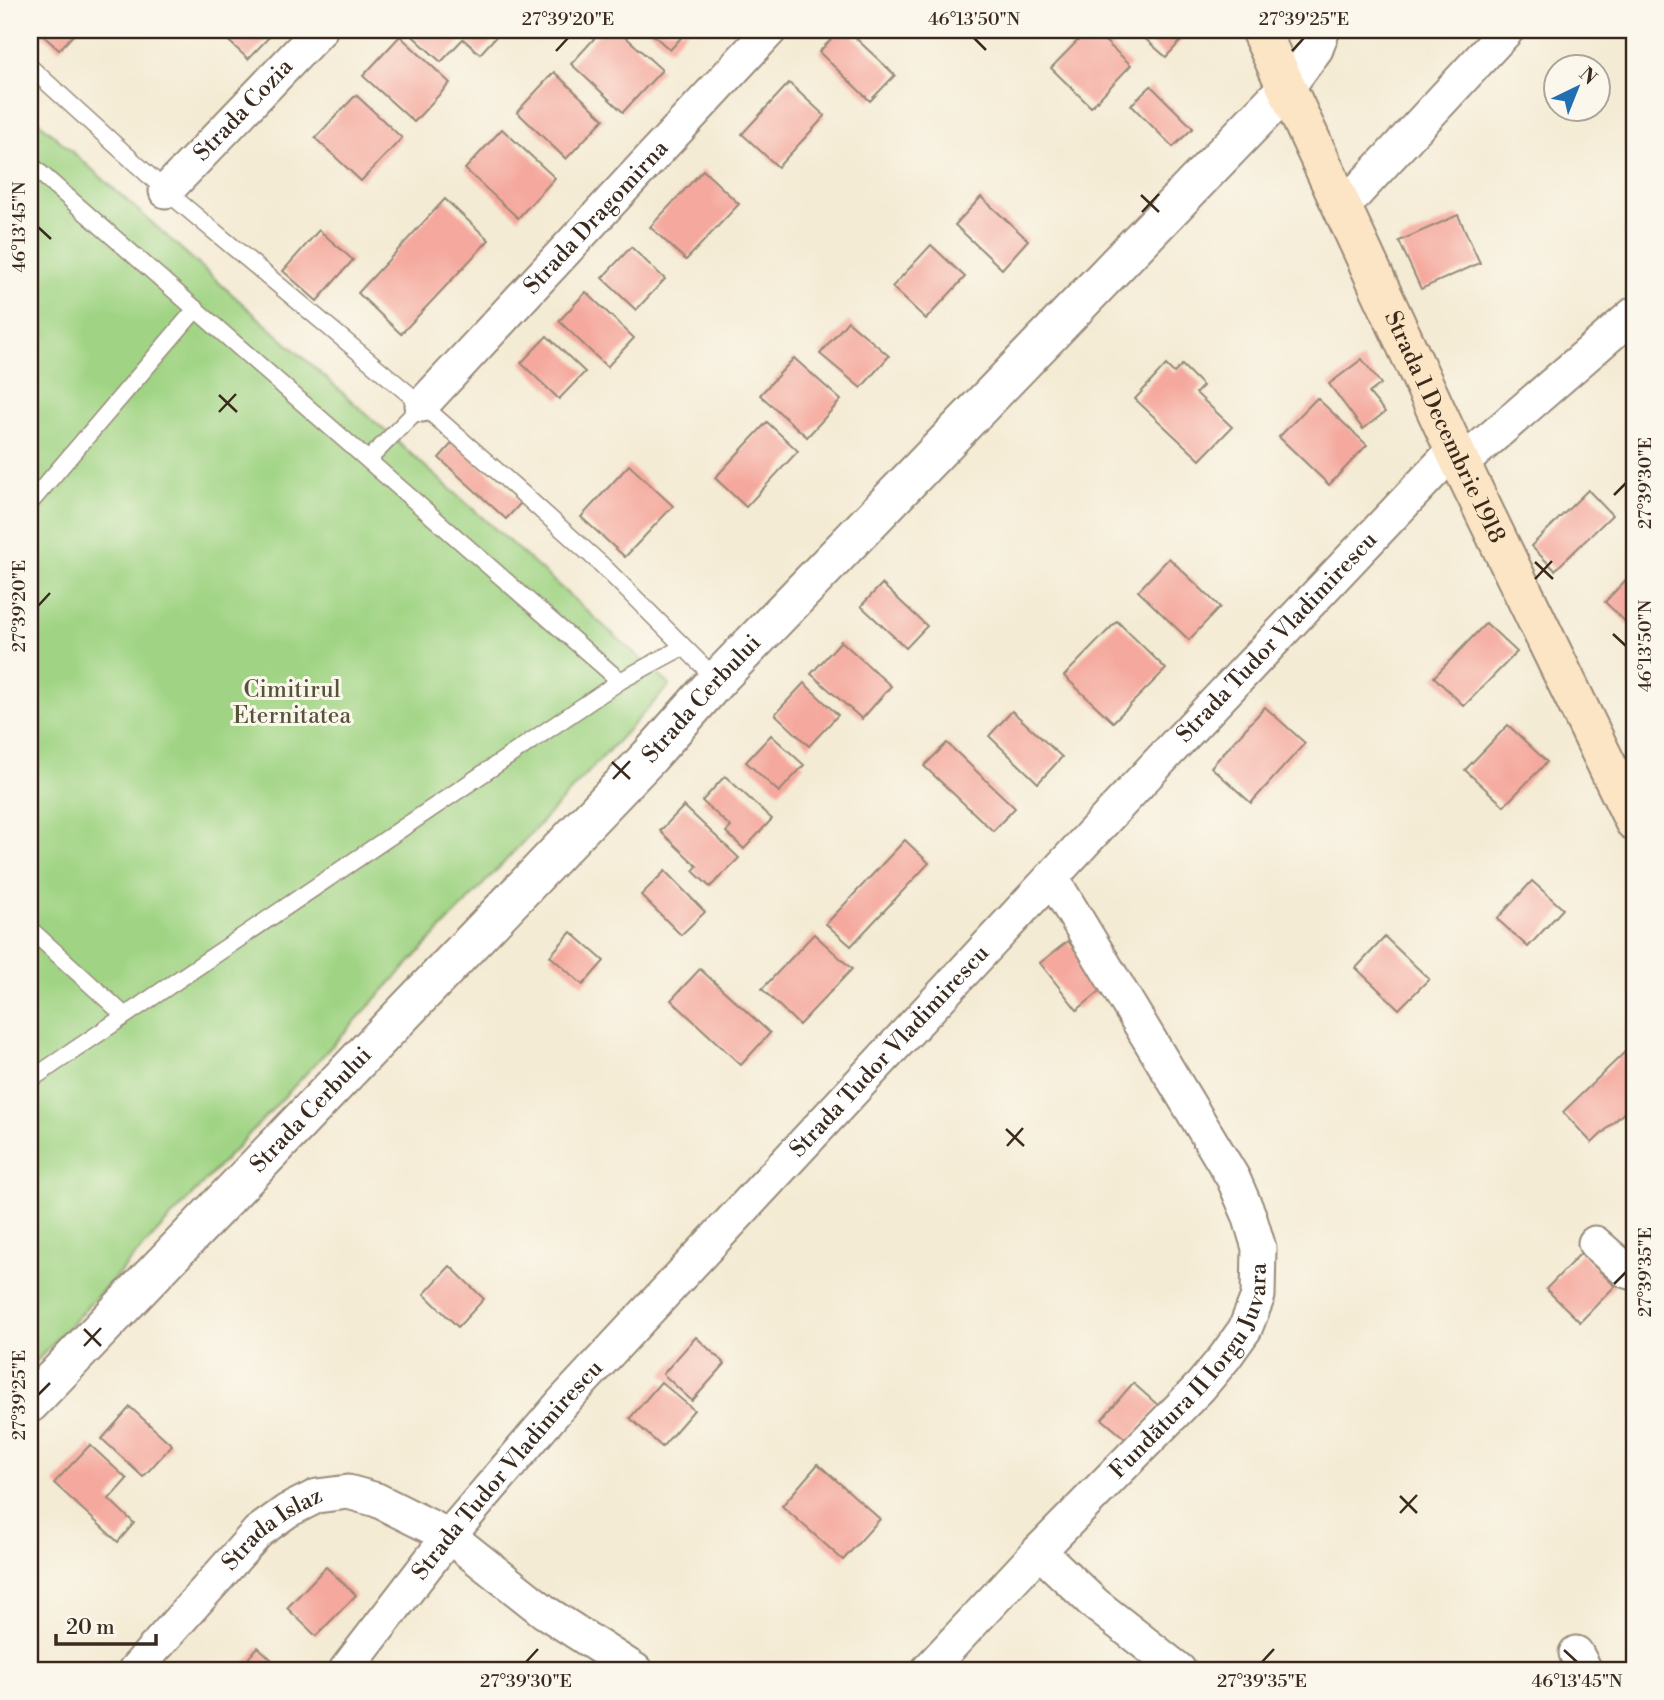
<svg xmlns="http://www.w3.org/2000/svg" width="1664" height="1700" font-family="'Libre Bodoni',serif">
<style>
.green{fill:#a0d484;stroke:#6e7f51;stroke-width:2}
.building{fill:#f5a99e}
.lines{fill:none;stroke-linecap:round;stroke-linejoin:round}
.service-casing{stroke:#988a79;stroke-width:19}
.minor-casing{stroke:#988a79;stroke-width:37}
.tertiary-casing{stroke:#988a79;stroke-width:42}
.secondary-casing{stroke:#988a79;stroke-width:42}
.service{stroke:#fff;stroke-width:16}
.minor{stroke:#fff;stroke-width:33}
.tertiary{stroke:#fff;stroke-width:38}
.secondary{stroke:#fce5c4;stroke-width:38}
.ticks{fill:none;stroke:#3b2a1e;stroke-width:2.5}
.labels{text-anchor:middle;dominant-baseline:central;stroke-width:6;stroke-linejoin:round;paint-order:stroke}
.street-label{font-size:23px;fill:#3b2a1e;stroke:#fbf7ec}
.park-label{font-size:23px;fill:#545438;stroke:#fbf7ec}
.neatline{fill:none;stroke:#3b2a1e;stroke-width:2.5}
.ticks-label{font-size:18px;text-anchor:middle;fill:#3b2a1e}
</style>
<rect width="100%" height="100%" fill="#fbf7ec"/>
<filter id="ink" filterUnits="userSpaceOnUse"><feTurbulence type="fractalNoise" baseFrequency=".0143" numOctaves="2"/><feDisplacementMap in="SourceGraphic" scale="14" xChannelSelector="R" yChannelSelector="G"/><feConvolveMatrix kernelMatrix="1 2 1 2 8 2 1 2 1" color-interpolation-filters="sRGB"/></filter>
<filter id="wash" filterUnits="userSpaceOnUse"><feTurbulence type="fractalNoise" baseFrequency=".00686" numOctaves="4" result="noise"/><feDisplacementMap in="SourceGraphic" scale="28" xChannelSelector="R" yChannelSelector="G"/><feGaussianBlur stdDeviation="1.57" result="paint"/><feColorMatrix in="noise" values="0 0 0 0 0 0 0 0 0 0 0 0 0 0 0 0 0 1.4 0 .05"/><feComposite in="paint" operator="in"/></filter>
<g filter="url(#wash)">
<rect width="100%" height="100%" fill="#f4ebd4"/>
<polygon class="green" points="30,114 670,685 30,1368"/>
<g id="blocks">
<g class="building">
<polygon points="37,30 78,30 59,50"/>
<polygon points="217,30 276,30 248,59"/>
<polygon points="406,30 502,30 480,54 463,39 441,62"/>
<polygon points="602,30 618,30 662,70 623,112 571,64"/>
<polygon points="648,30 688,30 670,50"/>
<polygon points="840,30 847,30 895,75 870,101 819,52"/>
<polygon points="1088,30 1093,30 1131,65 1091,107 1051,68"/>
<polygon points="1135,30 1191,30 1166,57"/>
<polygon points="400,36 450,83 414,122 363,76"/>
<polygon points="554,72 604,119 566,159 517,112"/>
<polygon points="789,83 825,116 778,167 742,134"/>
<polygon points="1151,86 1193,128 1173,147 1131,105"/>
<polygon points="356,95 402,138 361,181 315,138"/>
<polygon points="502,129 555,178 518,218 465,169"/>
<polygon points="703,170 739,204 686,260 650,227"/>
<polygon points="981,197 1028,240 1002,269 955,225"/>
<polygon points="445,199 489,240 401,334 358,293"/>
<polygon points="1458,215 1480,263 1421,289 1399,241"/>
<polygon points="319,230 353,260 317,301 283,271"/>
<polygon points="931,245 965,277 926,319 892,287"/>
<polygon points="631,247 665,279 636,310 602,278"/>
<polygon points="586,292 634,338 607,367 559,321"/>
<polygon points="848,321 889,356 861,388 820,354"/>
<polygon points="547,336 585,372 559,399 521,363"/>
<polygon points="794,358 841,400 807,437 760,395"/>
<polygon points="1362,359 1381,384 1369,393 1385,412 1363,429 1329,384"/>
<polygon points="1166,365 1174,373 1182,365 1203,386 1196,393 1232,427 1200,460 1135,399"/>
<polygon points="1317,398 1367,445 1329,485 1279,437"/>
<polygon points="767,422 798,451 746,507 715,478"/>
<polygon points="454,441 521,503 506,519 439,458"/>
<polygon points="629,465 673,506 625,557 581,517"/>
<polygon points="1588,490 1612,515 1555,570 1531,546"/>
<polygon points="1169,558 1220,607 1189,640 1138,591"/>
<polygon points="1634,571 1634,630 1605,602"/>
<polygon points="882,584 927,626 906,648 861,606"/>
<polygon points="1117,621 1166,669 1113,722 1064,676"/>
<polygon points="1486,623 1517,652 1464,706 1434,677"/>
<polygon points="841,641 891,686 862,719 811,674"/>
<polygon points="804,683 838,715 809,746 775,714"/>
<polygon points="1265,707 1305,743 1251,803 1211,767"/>
<polygon points="1012,711 1062,757 1038,783 989,736"/>
<polygon points="1508,725 1547,762 1504,806 1465,770"/>
<polygon points="771,735 804,765 779,792 746,762"/>
<polygon points="947,743 1015,808 993,831 924,766"/>
<polygon points="725,776 772,819 744,849 726,832 731,827 702,801"/>
<polygon points="684,806 739,858 710,887 693,871 697,866 660,831"/>
<polygon points="905,840 929,863 851,946 826,924"/>
<polygon points="665,871 705,912 681,935 641,895"/>
<polygon points="1532,881 1563,909 1528,947 1497,919"/>
<polygon points="571,932 604,961 583,985 550,956"/>
<polygon points="814,934 852,969 799,1025 762,989"/>
<polygon points="1385,937 1429,979 1399,1009 1356,968"/>
<polygon points="1068,941 1104,988 1077,1010 1040,963"/>
<polygon points="700,969 770,1033 741,1065 671,1000"/>
<polygon points="1628,1049 1634,1056 1634,1103 1592,1143 1563,1112"/>
<polygon points="1581,1253 1615,1286 1580,1322 1546,1289"/>
<polygon points="450,1266 484,1299 458,1327 424,1294"/>
<polygon points="696,1337 725,1364 692,1401 663,1374"/>
<polygon points="661,1382 694,1410 662,1447 630,1418"/>
<polygon points="1133,1383 1159,1406 1128,1441 1102,1419"/>
<polygon points="130,1407 172,1445 143,1477 102,1439"/>
<polygon points="90,1445 127,1479 109,1499 134,1523 118,1542 54,1483"/>
<polygon points="818,1464 880,1519 843,1560 782,1506"/>
<polygon points="326,1567 356,1595 316,1636 287,1608"/>
<polygon points="258,1647 283,1670 238,1670"/>
</g>
</g>
</g>
<g filter="url(#ink)">
<use href="#blocks" fill-opacity="0" stroke="#988a79" stroke-width="2"/>
<g class="lines">
<g class="service-casing">
<g id="service">
<polyline points="30,67 166,191 422,405 514,486 602,565 717,680"/>
<polyline points="30,164 620,681"/>
<polyline points="368,460 422,405"/>
<polyline points="30,503 196,309"/>
<polyline points="30,929 124,1015"/>
<polyline points="30,1080 620,681 683,647"/>
</g>
</g>
<g class="minor-casing">
<g id="minor">
<polyline points="1288,87 1316,49 1323,30"/>
<path id="s1" d="M166,191l154,-161"/>
<polyline points="1343,207 1507,30"/>
<path id="s2" d="M422,405l348,-375"/>
<polyline points="1461,464 1634,314"/>
<polyline points="1595,1243 1627,1271 1634,1273"/>
<polyline points="1039,1551 1095,1604 1179,1670"/>
<polyline points="1576,1653 1585,1670"/>
<path id="s3" d="M135,1670l123,-138 29,-21 30,-15 31,-4 29,8 72,36 96,76 90,58"/>
<path id="s4" d="M346,1670l103,-134 114,-134 594,-638 298,-315"/>
<path id="s5" d="M928,1670l111,-119 161,-164 25,-30 20,-28 13,-33 1,-48 -10,-33 -16,-37 -181,-300"/>
</g>
</g>
<g class="tertiary-casing">
<g id="tertiary">
<path id="s6" d="M30,1403l619,-646 68,-77 571,-593"/>
</g>
</g>
<g class="secondary-casing">
<g id="secondary">
<path id="s7" d="M1260,30l201,434 173,357"/>
</g>
</g>
<use href="#service" class="service"/>
<use href="#minor" class="minor"/>
<use href="#tertiary" class="tertiary"/>
<use href="#secondary" class="secondary"/>
</g>
</g>
<path class="ticks" d="M974,38l12,12M556,51l12,-13M1292,51l12,-13M1141,195l18,17M1142,212l17,-18M38,227l13,12M219,395l18,17M219,412l17,-18M1614,495l12,-12M1535,562l18,17M1535,579l17,-18M38,606l12,-13M1613,634l13,12M612,762l18,17M613,779l17,-18M1006,1129l18,17M1007,1146l16,-18M1614,1284l12,-12M84,1329l17,17M84,1346l17,-18M38,1395l12,-12M1400,1496l17,17M1400,1513l17,-18M1564,1650l13,12M526,1662l12,-13M1262,1662l12,-13"/>
<g class="labels">
<g class="street-label">
<text stroke="none"><textPath href="#s1" startOffset="112">Strada Cozia</textPath></text>
<text stroke="none"><textPath href="#s2" startOffset="256">Strada Dragomirna</textPath></text>
<text stroke="none"><textPath href="#s7" startOffset="438">Strada 1 Decembrie 1918</textPath></text>
<text stroke="none"><textPath href="#s4" startOffset="1391">Strada Tudor Vladimirescu</textPath></text>
<text stroke="none"><textPath href="#s6" startOffset="973">Strada Cerbului</textPath></text>
<text stroke="none"><textPath href="#s4" startOffset="824">Strada Tudor Vladimirescu</textPath></text>
<text stroke="none"><textPath href="#s6" startOffset="406">Strada Cerbului</textPath></text>
<text stroke="none"><textPath href="#s5" startOffset="402">Fundătura II Iorgu Juvara</textPath></text>
<text stroke="none"><textPath href="#s4" startOffset="257">Strada Tudor Vladimirescu</textPath></text>
<text stroke="none"><textPath href="#s3" startOffset="198">Strada Islaz</textPath></text>
</g>
<g class="park-label">
<text x="292" y="690">Cimitirul<tspan x="292" dy="26">Eternitatea</tspan></text>
</g>
</g>
<rect width="1664" height="1700" fill="none" stroke="#fbf7ec" stroke-width="77"/>
<g transform="translate(1577 88) rotate(43)"><circle r="33" fill="#fbf7ec" stroke="#aea59a" stroke-width="2"/>
<path d="M0-5L12 26L0 18L-12 26Z" fill="#1f6fb2"/>
<text y="-10" font-size="19" font-weight="bold" text-anchor="middle" fill="#3b2a1e">N</text>
</g>
<path d="M56 1634v10h100v-10" fill="none" stroke="#3b2a1e" stroke-width="3.5"/>
<text x="66" y="1634" font-size="21" fill="#3b2a1e" stroke="#fbf7ec" stroke-width="5" paint-order="stroke">20 m</text>
<rect x="38" y="38" width="1588" height="1624" class="neatline"/>
<g class="ticks-label">
<text x="568" y="25">27°39'20"E</text>
<text x="974" y="25">46°13'50"N</text>
<text x="1304" y="25">27°39'25"E</text>
<text transform="translate(19 227) rotate(-90)" y="6">46°13'45"N</text>
<text transform="translate(1645 483) rotate(-90)" y="6">27°39'30"E</text>
<text transform="translate(19 606) rotate(-90)" y="6">27°39'20"E</text>
<text transform="translate(1645 646) rotate(-90)" y="6">46°13'50"N</text>
<text transform="translate(1645 1272) rotate(-90)" y="6">27°39'35"E</text>
<text transform="translate(19 1395) rotate(-90)" y="6">27°39'25"E</text>
<text x="526" y="1687">27°39'30"E</text>
<text x="1262" y="1687">27°39'35"E</text>
<text x="1577" y="1687">46°13'45"N</text>
</g>
</svg>
